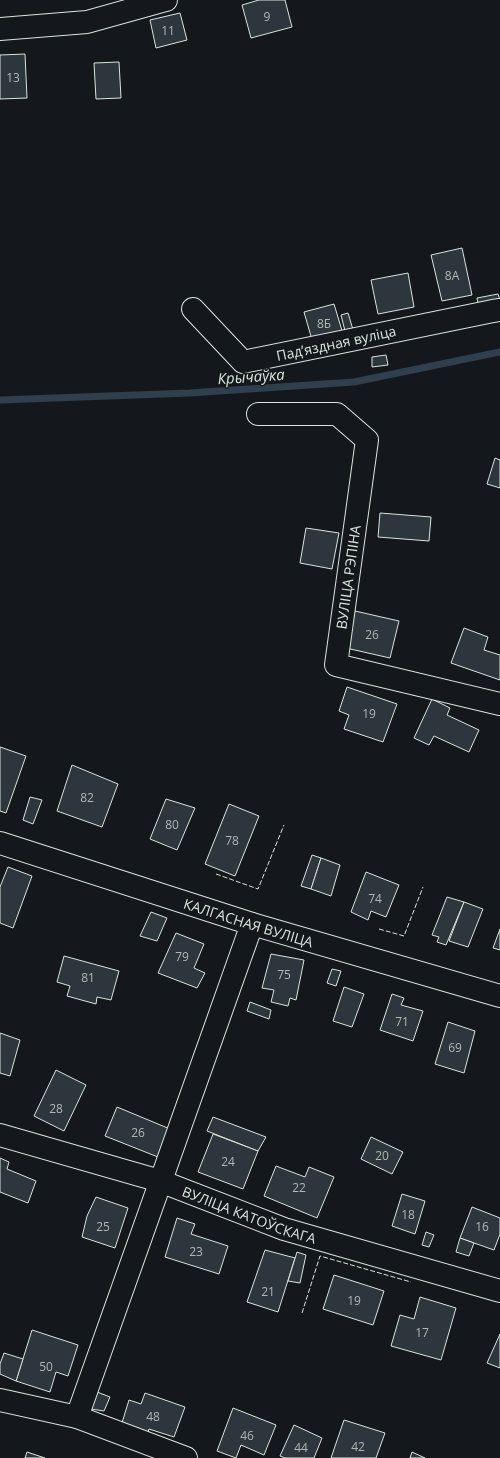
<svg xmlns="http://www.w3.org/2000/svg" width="500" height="1458" font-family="'Open Sans',sans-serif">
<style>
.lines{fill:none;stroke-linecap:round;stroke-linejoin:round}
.stream{stroke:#2f3f4d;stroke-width:7}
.building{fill:#2c363c;stroke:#d8e6dc}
.minor-casing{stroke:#d8e6dc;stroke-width:24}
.minor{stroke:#14181c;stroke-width:22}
.fence{stroke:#d8e6dc;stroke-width:1;stroke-dasharray:5 2;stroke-linecap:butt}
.labels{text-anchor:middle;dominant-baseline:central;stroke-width:3;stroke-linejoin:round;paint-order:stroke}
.number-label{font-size:12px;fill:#adbab4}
.street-label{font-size:14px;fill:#d8e6dc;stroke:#14181c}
.water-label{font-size:15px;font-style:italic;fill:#d8e6dc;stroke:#14181c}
</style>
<rect width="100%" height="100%" fill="#14181c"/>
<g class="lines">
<polyline class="stream" points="0,400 190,393 354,382 500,352"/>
</g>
<g class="building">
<polygon points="259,0 285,0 292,27 251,38 242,5"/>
<polygon points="180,13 187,40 156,48 150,20"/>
<polygon points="25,54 27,98 0,99 0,55"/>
<polygon points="119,62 121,98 96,99 94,63"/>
<polygon points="462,248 472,295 442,301 431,255"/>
<polygon points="408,273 414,307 378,314 371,280"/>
<polygon points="498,294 500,300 479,308 477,298"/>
<polygon points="334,304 343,334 312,340 304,312"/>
<polygon points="348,313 354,333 346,335 341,315"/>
<polygon points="386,355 388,365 372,367 372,357"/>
<polygon points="495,458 500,460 500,488 487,484"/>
<polygon points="380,513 431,517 429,541 378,537"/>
<polygon points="306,528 339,533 332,569 300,563"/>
<polygon points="355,611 399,621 390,658 346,648"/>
<polygon points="464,628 488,637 484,650 500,655 500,680 451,663"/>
<polygon points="347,687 397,704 383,742 344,729 349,715 339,711"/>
<polygon points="432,699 450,708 447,715 479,730 469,752 434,736 429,745 414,738"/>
<polygon points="0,747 26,756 6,813 0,811"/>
<polygon points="72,765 118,784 102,827 57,811"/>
<polygon points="30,797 42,800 33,824 23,820"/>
<polygon points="166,799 195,808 177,850 150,839"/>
<polygon points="229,804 259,816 235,876 205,864"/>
<polygon points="312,855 321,858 311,889 301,886"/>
<polygon points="321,858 340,865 331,896 311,889"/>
<polygon points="8,867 32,876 13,928 0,923 0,887"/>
<polygon points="366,872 399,885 386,917 371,911 368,920 351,912"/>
<polygon points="447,897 464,902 446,945 437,942 439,937 432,935"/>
<polygon points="464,902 483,909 468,947 449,941"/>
<polygon points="151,912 167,918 157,941 140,936"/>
<polygon points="500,929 500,950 493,948"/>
<polygon points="176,933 204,944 194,968 205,973 197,988 158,973"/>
<polygon points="271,954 304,960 296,1000 290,998 288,1006 271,1002 274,990 262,988"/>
<polygon points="64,956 119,971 111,1000 97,997 96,1004 67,996 70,986 57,982"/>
<polygon points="332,969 341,971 336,986 327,983"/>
<polygon points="344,987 364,994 352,1027 333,1021"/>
<polygon points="392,994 404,998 401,1005 423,1011 413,1041 380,1030"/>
<polygon points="250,1002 271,1010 269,1019 247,1011"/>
<polygon points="448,1022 475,1031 464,1073 435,1064"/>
<polygon points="0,1033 20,1040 10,1076 0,1073"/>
<polygon points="56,1070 86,1085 64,1131 34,1116"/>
<polygon points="117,1107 170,1129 158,1157 105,1136"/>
<polygon points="213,1117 266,1137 258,1151 207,1131"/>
<polygon points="213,1134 258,1151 243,1189 198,1172"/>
<polygon points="371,1137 403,1152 392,1174 361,1159"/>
<polygon points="0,1158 9,1162 7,1169 36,1181 28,1203 0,1192"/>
<polygon points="276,1166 305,1177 309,1167 334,1177 317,1218 264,1196"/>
<polygon points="402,1194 425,1201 415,1234 392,1226"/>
<polygon points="96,1197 128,1208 115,1248 82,1237 87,1216"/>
<polygon points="472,1207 500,1218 500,1234 494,1250 460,1238"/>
<polygon points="177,1218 195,1224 191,1234 228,1246 219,1274 165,1257"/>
<polygon points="426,1232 434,1235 429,1247 422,1245"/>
<polygon points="460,1238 474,1243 469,1256 456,1252"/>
<polygon points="265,1250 295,1258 278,1312 247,1302"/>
<polygon points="297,1252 306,1255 300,1283 288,1281"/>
<polygon points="334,1275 384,1291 373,1325 323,1309"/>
<polygon points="420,1297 456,1308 441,1360 391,1346 400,1315 414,1319"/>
<polygon points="32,1330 78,1345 68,1376 56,1372 50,1392 16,1381"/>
<polygon points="500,1334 500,1368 487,1363"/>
<polygon points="4,1353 23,1359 16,1381 0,1374 0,1364"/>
<polygon points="97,1392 110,1397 104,1411 91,1409"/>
<polygon points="145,1393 185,1407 174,1437 149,1429 147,1435 121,1426 129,1400 141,1404"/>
<polygon points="233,1408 276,1425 264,1455 241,1445 236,1458 217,1451"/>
<polygon points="344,1420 385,1433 376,1458 331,1458"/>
<polygon points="294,1425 322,1438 314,1458 285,1458 280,1456"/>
<polygon points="27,1452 45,1458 25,1458"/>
<polygon points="412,1452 425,1458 410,1458"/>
</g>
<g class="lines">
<g class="minor-casing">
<g id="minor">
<polyline points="0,29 87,22 166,0"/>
<polyline points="193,309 243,362 493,311 500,310"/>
<polyline points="258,414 337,414 367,440 336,665 500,704"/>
<path id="s1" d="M0,843l252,81 248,72"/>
<path id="s2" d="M0,1135l160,46 124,48 216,62"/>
<polyline points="0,1400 77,1417 186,1458"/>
<polyline points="77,1417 252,924"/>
</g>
</g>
<use href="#minor" class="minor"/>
<g class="fence">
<polyline points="216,874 258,889 284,825"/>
<polyline points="379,929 404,936 423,887"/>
<polyline points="302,1313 320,1256 411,1282"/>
</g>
</g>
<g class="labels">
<g class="number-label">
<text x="267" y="16">9</text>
<text x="168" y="30">11</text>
<text x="13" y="77">13</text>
<text x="452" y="275">8А</text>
<text x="324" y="323">8Б</text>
<text x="372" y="634">26</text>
<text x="369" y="713">19</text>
<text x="87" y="797">82</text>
<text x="172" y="824">80</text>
<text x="232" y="840">78</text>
<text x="375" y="898">74</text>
<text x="182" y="956">79</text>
<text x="284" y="974">75</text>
<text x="88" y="977">81</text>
<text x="402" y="1021">71</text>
<text x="455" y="1047">69</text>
<text x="56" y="1108">28</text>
<text x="138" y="1132">26</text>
<text x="382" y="1155">20</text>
<text x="228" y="1161">24</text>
<text x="299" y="1187">22</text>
<text x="408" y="1214">18</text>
<text x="103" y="1226">25</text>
<text x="482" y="1226">16</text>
<text x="196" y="1251">23</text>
<text x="268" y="1291">21</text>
<text x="354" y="1300">19</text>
<text x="422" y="1332">17</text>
<text x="46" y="1366">50</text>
<text x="153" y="1416">48</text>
<text x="247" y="1435">46</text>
<text x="358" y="1446">42</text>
<text x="301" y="1447">44</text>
</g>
<g class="street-label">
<text transform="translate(336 343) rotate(-12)">Падʼяздная вуліца</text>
<text transform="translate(348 577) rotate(-82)">ВУЛІЦА РЭПІНА</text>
<text stroke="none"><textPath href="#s1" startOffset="261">КАЛГАСНАЯ ВУЛІЦА</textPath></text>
<text stroke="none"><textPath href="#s2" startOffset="262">ВУЛІЦА КАТОЎСКАГА</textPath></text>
</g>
<g class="water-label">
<text transform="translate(251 376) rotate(-4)">Крычаўка</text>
</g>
</g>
</svg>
